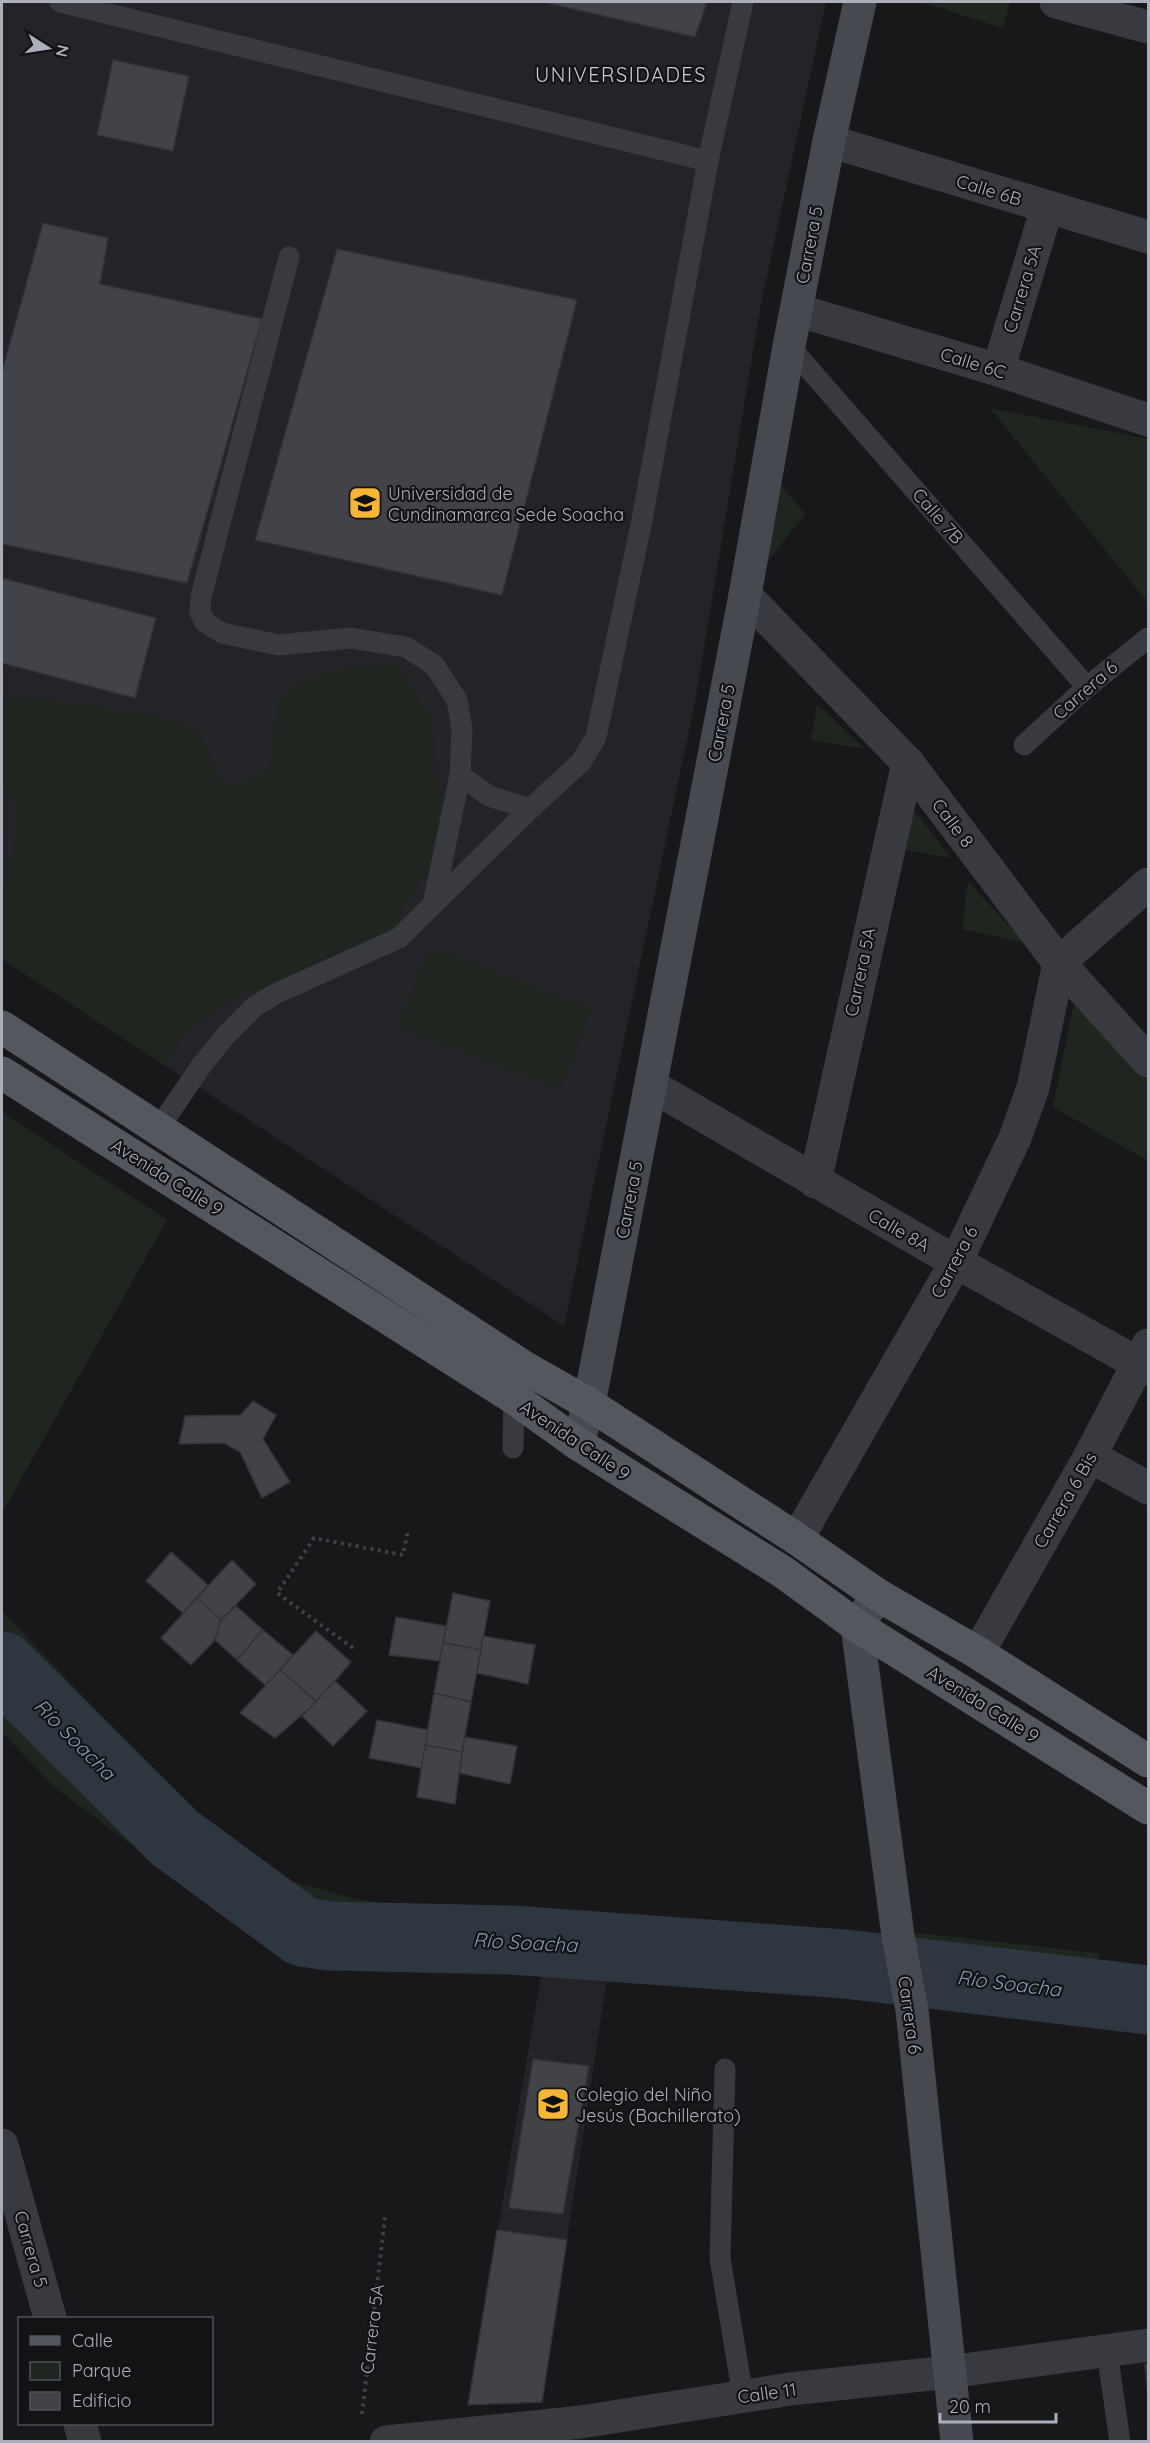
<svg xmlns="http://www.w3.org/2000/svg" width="1150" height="2443" font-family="Quicksand,sans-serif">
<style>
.built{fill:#242428}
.green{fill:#1e261f}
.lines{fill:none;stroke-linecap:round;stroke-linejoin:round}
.river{stroke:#2e373f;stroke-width:69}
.building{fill:#424348;stroke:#323237;stroke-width:1.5}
.path{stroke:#3f4147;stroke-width:4;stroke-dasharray:3 4.5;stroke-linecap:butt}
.service{stroke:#393a40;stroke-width:21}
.minor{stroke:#393a40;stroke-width:33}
.tertiary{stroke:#393a40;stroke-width:33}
.secondary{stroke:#474950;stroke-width:33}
.primary{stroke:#55575f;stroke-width:33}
.labels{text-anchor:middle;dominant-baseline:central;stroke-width:4.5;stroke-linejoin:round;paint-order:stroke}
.street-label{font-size:18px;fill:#aaafba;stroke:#131316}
.poi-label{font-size:18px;fill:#aaafba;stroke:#131316;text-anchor:start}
.neighbourhood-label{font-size:20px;letter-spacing:1.5px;fill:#ccced6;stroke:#131316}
.water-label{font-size:20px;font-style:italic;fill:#819db6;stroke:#131316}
</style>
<rect width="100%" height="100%" fill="#18181b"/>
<g class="built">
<polygon points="2,2 826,2 761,304 695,702 564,1326 2,959"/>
<polygon points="541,1976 607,1979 542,2402 468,2405"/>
</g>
<g class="green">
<polygon points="920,2 1010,2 1003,28"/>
<polygon points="990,408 1148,439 1148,603"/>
<polygon points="777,480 805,514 765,565"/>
<polygon points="397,665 431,719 440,805 435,860 404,905 396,935 272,990 243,993 184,1032 165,1066 2,959 2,890 14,853 17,805 2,786 2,699 36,698 155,716 199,731 219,781 237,785 270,769 280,698 306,680 339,669"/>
<polygon points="817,704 865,749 811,740"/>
<polygon points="914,810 951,858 904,850"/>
<polygon points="968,881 1025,943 962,929"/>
<polygon points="430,947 591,1009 560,1089 399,1027"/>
<polygon points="1075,998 1148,1077 1148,1161 1053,1107"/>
<polygon points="2,1112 167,1220 2,1513"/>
<polygon points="2,1611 203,1822 271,1876 356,1899 502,1920 795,1943 919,1933 1098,1953 1099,1977 1148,1980 1148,2016 1046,2004 773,1987 380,1968 310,1955 247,1931 53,1786 2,1732"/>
</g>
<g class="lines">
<polyline class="river" points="2,1666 175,1838 303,1932 330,1936 512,1940 845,1964 1148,2000"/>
</g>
<g class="building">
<polygon points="543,2 707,2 695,37"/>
<polygon points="113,60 189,76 173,151 97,135"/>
<polygon points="43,223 108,238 100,284 262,319 187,583 2,544 2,372"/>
<polygon points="337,249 577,300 502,595 255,540"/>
<polygon points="2,578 156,618 135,698 2,663"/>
<polygon points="253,1401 276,1415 263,1439 290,1482 262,1498 240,1452 224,1443 179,1444 185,1416 240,1415"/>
<polygon points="171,1552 208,1585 183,1613 146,1581"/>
<polygon points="232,1560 256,1584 221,1620 197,1598"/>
<polygon points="453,1593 490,1601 481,1650 443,1643"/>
<polygon points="197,1598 221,1620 215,1640 191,1665 161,1638"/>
<polygon points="236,1606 263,1630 237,1660 215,1640 221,1620"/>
<polygon points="396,1617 446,1626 440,1661 389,1655"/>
<polygon points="263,1630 293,1655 266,1686 237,1660"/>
<polygon points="316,1631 351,1662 317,1702 280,1670"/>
<polygon points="483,1636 535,1645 528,1684 477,1673"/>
<polygon points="443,1643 481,1650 471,1702 434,1693"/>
<polygon points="280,1670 317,1702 275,1738 240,1713"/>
<polygon points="335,1681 367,1711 333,1746 302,1716"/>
<polygon points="434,1693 471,1702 462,1752 425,1745"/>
<polygon points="377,1720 428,1730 422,1768 369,1758"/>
<polygon points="465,1737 517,1746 510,1784 459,1773"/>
<polygon points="425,1745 462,1752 455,1804 417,1797"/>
<polygon points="533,2059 589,2066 563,2214 509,2208"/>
<polygon points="497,2230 567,2240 542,2402 468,2405"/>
<polygon points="1145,2364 1148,2364 1148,2396"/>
</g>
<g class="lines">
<g class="path">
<polyline points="353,1648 277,1593 314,1538 403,1555 408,1530"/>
<polyline points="362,2414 385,2217"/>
</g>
<g class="service">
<polyline points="60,2 708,161"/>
<polyline points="289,257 201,597 200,612 205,622 222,633 279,645 350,638 406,647 434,665 457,700 462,729 460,775 489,796 530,809"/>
<polyline points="789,346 1087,687"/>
<polyline points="1024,745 1087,687 1148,638"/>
<polyline points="433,905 460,775"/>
<polyline points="159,1128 201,1066 226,1035 254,1007 275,994 399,938 530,809 581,762 596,737 641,525 708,161 743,2"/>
<polyline points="513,1448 514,1398"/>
<polyline points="725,2069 720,2258 743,2396"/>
<polyline points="1107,2351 1120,2442"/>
</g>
<g class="minor">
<polyline points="1056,2 1148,27"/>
<polyline points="829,141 1148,237"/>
<polyline points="797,310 998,370 1148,420"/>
<polyline points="998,370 1047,208"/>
<polyline points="745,595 908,763 1059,963 1148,1061"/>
<polyline points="652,1086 956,1262 1148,1369"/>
<polyline points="815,1182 908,763"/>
<polyline points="1090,1456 1148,1488"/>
<polyline points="797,1539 956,1262 1015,1138 1033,1088 1059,963 1148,884"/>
<polyline points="978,1653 1090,1456 1148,1345"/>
<polyline points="2,2145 50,2318"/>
<polyline points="80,2424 85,2442"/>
<polyline points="386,2442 581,2422 790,2389 949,2372"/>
</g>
<polyline class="tertiary" points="949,2372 1148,2345"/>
<g class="secondary">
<polyline points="578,1444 589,1404 745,595 789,346 829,141 860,2"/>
<polyline points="878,1595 857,1626 898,1936 912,2010 957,2442"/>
</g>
<g class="primary">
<polyline points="2,1027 524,1367 589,1404 797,1539 878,1595 978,1653 1148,1761"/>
<polyline points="2,1073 514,1398 578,1444 783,1572 857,1626 1148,1808"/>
</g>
</g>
<defs>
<g id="university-square" transform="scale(1.725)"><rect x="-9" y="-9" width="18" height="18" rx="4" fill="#f5b535" stroke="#131316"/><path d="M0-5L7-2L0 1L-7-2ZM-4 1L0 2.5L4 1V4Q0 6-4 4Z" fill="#111"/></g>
<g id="school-square" transform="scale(1.725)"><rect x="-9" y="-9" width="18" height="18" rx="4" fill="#f5b535" stroke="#131316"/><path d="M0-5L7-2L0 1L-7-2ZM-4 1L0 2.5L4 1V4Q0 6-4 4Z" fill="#111"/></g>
</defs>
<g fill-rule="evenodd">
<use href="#university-square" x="365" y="503"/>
<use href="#school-square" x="553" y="2104"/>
</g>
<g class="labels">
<g class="street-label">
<text transform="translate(989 190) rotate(17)">Calle 6B</text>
<text transform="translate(809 245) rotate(-79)">Carrera 5</text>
<text transform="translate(1022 289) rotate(-73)">Carrera 5A</text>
<text transform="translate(973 363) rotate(17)">Calle 6C</text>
<text transform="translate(938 516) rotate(49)">Calle 7B</text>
<text transform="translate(1085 690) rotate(-41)">Carrera 6</text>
<text transform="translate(721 723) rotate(-79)">Carrera 5</text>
<text transform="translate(953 823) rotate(53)">Calle 8</text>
<text transform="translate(860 972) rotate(-78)">Carrera 5A</text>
<text transform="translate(167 1177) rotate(32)">Avenida Calle 9</text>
<text transform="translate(629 1200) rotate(-79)">Carrera 5</text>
<text transform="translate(899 1230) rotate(30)">Calle 8A</text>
<text transform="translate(954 1262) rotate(-62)">Carrera 6</text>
<text transform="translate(575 1440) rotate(34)">Avenida Calle 9</text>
<text transform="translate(1065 1500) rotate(-60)">Carrera 6 Bis</text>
<text transform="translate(983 1704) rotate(32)">Avenida Calle 9</text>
<text transform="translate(910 2015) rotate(82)">Carrera 6</text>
<text transform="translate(31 2249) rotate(74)">Carrera 5</text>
<text transform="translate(372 2329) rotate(-83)">Carrera 5A</text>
<text transform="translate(767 2393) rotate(-8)">Calle 11</text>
</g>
<g class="poi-label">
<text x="388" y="493">Universidad de<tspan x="388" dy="21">Cundinamarca Sede Soacha</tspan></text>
<text x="576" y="2094">Colegio del Niño<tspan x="576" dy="21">Jesús (Bachillerato)</tspan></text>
</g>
<g class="neighbourhood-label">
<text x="621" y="74">UNIVERSIDADES</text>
</g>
<g class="water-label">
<text transform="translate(75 1739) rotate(45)">Río Soacha</text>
<text transform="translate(525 1942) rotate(3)">Río Soacha</text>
<text transform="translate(1009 1983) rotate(7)">Río Soacha</text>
</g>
</g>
<rect width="1150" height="2443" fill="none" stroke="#aaafba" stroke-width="6"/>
<rect x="18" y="2317" width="195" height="108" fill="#131316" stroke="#4f5158" stroke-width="1.5"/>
<rect x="30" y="2336" width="30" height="9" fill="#55575f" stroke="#4f5158" stroke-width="1.5"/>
<text x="72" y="2347" font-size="18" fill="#aaafba">Calle</text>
<rect x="30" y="2362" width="30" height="18" fill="#1e261f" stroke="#4f5158" stroke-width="1.5"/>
<text x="72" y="2377" font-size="18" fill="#aaafba">Parque</text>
<rect x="30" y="2392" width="30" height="18" fill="#424348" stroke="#4f5158" stroke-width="1.5"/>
<text x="72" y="2407" font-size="18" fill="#aaafba">Edificio</text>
<g transform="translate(48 48) rotate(102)" stroke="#131316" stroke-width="4.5" paint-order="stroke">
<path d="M0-4.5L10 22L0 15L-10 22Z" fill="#aaafba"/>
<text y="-9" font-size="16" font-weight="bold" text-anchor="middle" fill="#aaafba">N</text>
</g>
<path d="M940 2413v9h116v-9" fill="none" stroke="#aaafba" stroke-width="3"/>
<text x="949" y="2413" font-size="18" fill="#aaafba" stroke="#131316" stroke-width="4.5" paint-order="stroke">20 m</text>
</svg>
